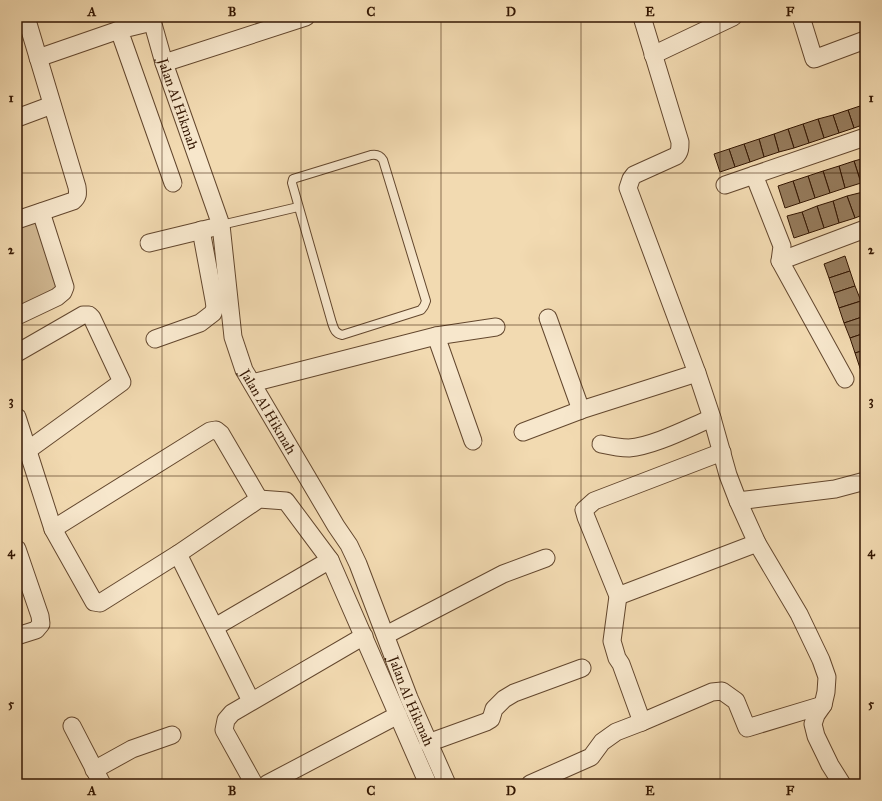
<svg xmlns="http://www.w3.org/2000/svg" width="882" height="801" font-family="'IM FELL Great Primer',serif">
<style>
.green{fill:#d2b993;stroke:#82684a}
.building{fill:#967c5d;stroke:#331602}
.lines{fill:none;stroke-linecap:round;stroke-linejoin:round}
.lane-casing{stroke:#63472e;stroke-width:10}
.street-casing{stroke:#63472e;stroke-width:19}
.lane{stroke:#f7e7cc;stroke-width:8}
.street{stroke:#f7e7cc;stroke-width:17}
.grid{fill:none;stroke:#331602;stroke-width:1;stroke-opacity:0.55}
.labels{text-anchor:middle;dominant-baseline:central;stroke-width:4;stroke-linejoin:round;paint-order:stroke}
.street-label{font-size:14px;fill:#331602;stroke:#f7e7cc}
.neatline{fill:none;stroke:#331602;stroke-width:1.5}
.grid-label{font-size:13px;text-anchor:middle;font-weight:bold;fill:#331602}
</style>
<rect width="100%" height="100%" fill="#f2dab1"/>
<filter id="stains"><feTurbulence type="fractalNoise" baseFrequency=".005" numOctaves="4"/><feColorMatrix values="0 0 0 0 .2 0 0 0 0 .09 0 0 0 0 .02 0 0 0 .5 -.17"/></filter>
<radialGradient id="worn" r=".72"><stop offset=".6" stop-color="#630" stop-opacity="0"/><stop offset="1" stop-color="#630" stop-opacity=".3"/></radialGradient>
<polygon class="green" points="41,212 65,287 17,312 17,220"/>
<g class="building">
<polygon points="863,105 865,112 865,124 854,128 848,110"/>
<polygon points="848,110 854,128 839,133 833,115"/>
<polygon points="833,115 839,133 824,138 818,119"/>
<polygon points="818,119 824,138 809,143 803,124"/>
<polygon points="803,124 809,143 794,148 788,129"/>
<polygon points="788,129 794,148 779,152 774,134"/>
<polygon points="774,134 779,152 764,157 759,139"/>
<polygon points="759,139 764,157 750,162 744,144"/>
<polygon points="744,144 750,162 735,167 729,149"/>
<polygon points="729,149 735,167 720,172 714,154"/>
<polygon points="865,158 865,181 861,183 854,161"/>
<polygon points="854,161 861,183 845,188 839,166"/>
<polygon points="839,166 845,188 830,193 823,171"/>
<polygon points="823,171 830,193 815,198 808,176"/>
<polygon points="808,176 815,198 800,203 793,181"/>
<polygon points="793,181 800,203 785,208 778,186"/>
<polygon points="863,192 865,199 865,214 855,218 847,196"/>
<polygon points="847,196 855,218 839,223 833,201"/>
<polygon points="833,201 839,223 824,228 817,206"/>
<polygon points="817,206 824,228 809,233 802,212"/>
<polygon points="802,212 809,233 794,238 787,216"/>
<polygon points="845,256 850,271 829,278 824,264"/>
<polygon points="850,271 855,286 834,293 829,278"/>
<polygon points="855,286 861,301 839,308 834,293"/>
<polygon points="861,301 865,316 844,323 839,308"/>
<polygon points="865,316 865,333 850,338 844,323"/>
<polygon points="865,333 865,350 855,353 850,338"/>
<polygon points="865,350 865,366 860,368 855,353"/>
<polygon points="865,366 865,383 860,368"/>
</g>
<g class="lines">
<g class="lane-casing">
<g id="lane">
<path d="M371,155c5,-1 9,0 12,5l43,141 -2,5 -3,4 -79,25c-7,-2 -8,-6 -10,-12l-40,-140 1,-4 3,-1z"/>
<polyline points="221,225 298,207"/>
</g>
</g>
<g class="street-casing">
<g id="street">
<path id="s1" d="M151,17l13,46 57,162 12,112 11,33 92,156 13,19 9,19 51,134 38,86"/>
<path d="M642,17l38,125c0,6 0,10 -4,14l-42,19 -3,4 -3,9 69,185 15,45 16,57 10,26 19,42 42,71 22,46 6,17 -1,15 -3,13 -7,10 -3,9 3,12 14,29 12,19"/>
<polyline points="801,17 814,59 865,40"/>
<polyline points="152,22 119,30 173,183"/>
<polyline points="653,55 733,17"/>
<polyline points="38,58 119,30"/>
<polyline points="164,63 306,17"/>
<polyline points="17,118 52,105"/>
<polyline points="754,175 782,246 780,261 845,379"/>
<polyline points="725,185 865,137"/>
<path d="M17,220l56,-19c5,-4 5,-7 4,-14l-51,-170"/>
<polyline points="149,243 211,228"/>
<polyline points="780,261 865,229"/>
<polyline points="17,316 57,297 63,292 65,287 41,212"/>
<polyline points="548,318 581,410"/>
<polyline points="436,336 473,441"/>
<polyline points="155,339 200,323 213,313 215,307 214,300 201,230"/>
<polyline points="17,353 83,315 89,315 92,318 122,382 28,450"/>
<polyline points="252,383 436,336 496,327"/>
<polyline points="17,417 53,529 94,602 100,603 178,554 259,499 286,501 330,560 428,784"/>
<polyline points="523,432 581,410 697,373"/>
<path d="M601,444c9,2 19,4 28,4 25,-2 59,-20 83,-30"/>
<polyline points="722,452 594,501 584,510 586,517 618,596 612,641 617,658 621,664 642,722 712,692 722,691 736,701 747,728 823,705"/>
<polyline points="738,501 835,489 865,481"/>
<polyline points="53,529 210,431 216,430 221,434 259,499"/>
<polyline points="17,549 40,616 41,624 36,630 17,636"/>
<polyline points="178,554 251,701"/>
<polyline points="618,596 757,543"/>
<polyline points="215,627 330,560"/>
<polyline points="386,635 503,574 546,558"/>
<polyline points="72,726 102,784"/>
<polyline points="428,743 486,722 491,719 494,709 504,699 514,693 582,668"/>
<polyline points="94,770 132,749 172,735"/>
<polyline points="254,784 224,730 226,720 232,713 364,636"/>
<polyline points="267,784 398,715"/>
<polyline points="530,784 591,757 602,742 616,732 642,722"/>
</g>
</g>
<use href="#lane" class="lane"/>
<use href="#street" class="street"/>
</g>
<path class="grid" d="M162,17v767M301,17v767M441,17v767M581,17v767M720,17v767M17,173h848M17,325h848M17,476h848M17,628h848"/>
<g class="labels">
<g class="street-label">
<text stroke="none"><textPath href="#s1" startOffset="91">Jalan Al Hikmah</textPath></text>
<text stroke="none"><textPath href="#s1" startOffset="415">Jalan Al Hikmah</textPath></text>
<text stroke="none"><textPath href="#s1" startOffset="739">Jalan Al Hikmah</textPath></text>
</g>
</g>
<rect width="882" height="801" fill="none" stroke="#f2dab1" stroke-width="44"/>
<rect x="22" y="22" width="838" height="757" class="neatline"/>
<g class="grid-label">
<text x="92" y="16">A</text>
<text x="232" y="16">B</text>
<text x="371" y="16">C</text>
<text x="511" y="16">D</text>
<text x="650" y="16">E</text>
<text x="790" y="16">F</text>
<text x="11" y="102">1</text>
<text x="871" y="102">1</text>
<text x="11" y="254">2</text>
<text x="871" y="254">2</text>
<text x="11" y="405">3</text>
<text x="871" y="405">3</text>
<text x="11" y="556">4</text>
<text x="871" y="556">4</text>
<text x="11" y="708">5</text>
<text x="871" y="708">5</text>
<text x="92" y="795">A</text>
<text x="232" y="795">B</text>
<text x="371" y="795">C</text>
<text x="511" y="795">D</text>
<text x="650" y="795">E</text>
<text x="790" y="795">F</text>
</g>
<rect width="100%" height="100%" filter="url(#stains)"/>
<rect width="100%" height="100%" fill="url(#worn)"/>
</svg>
